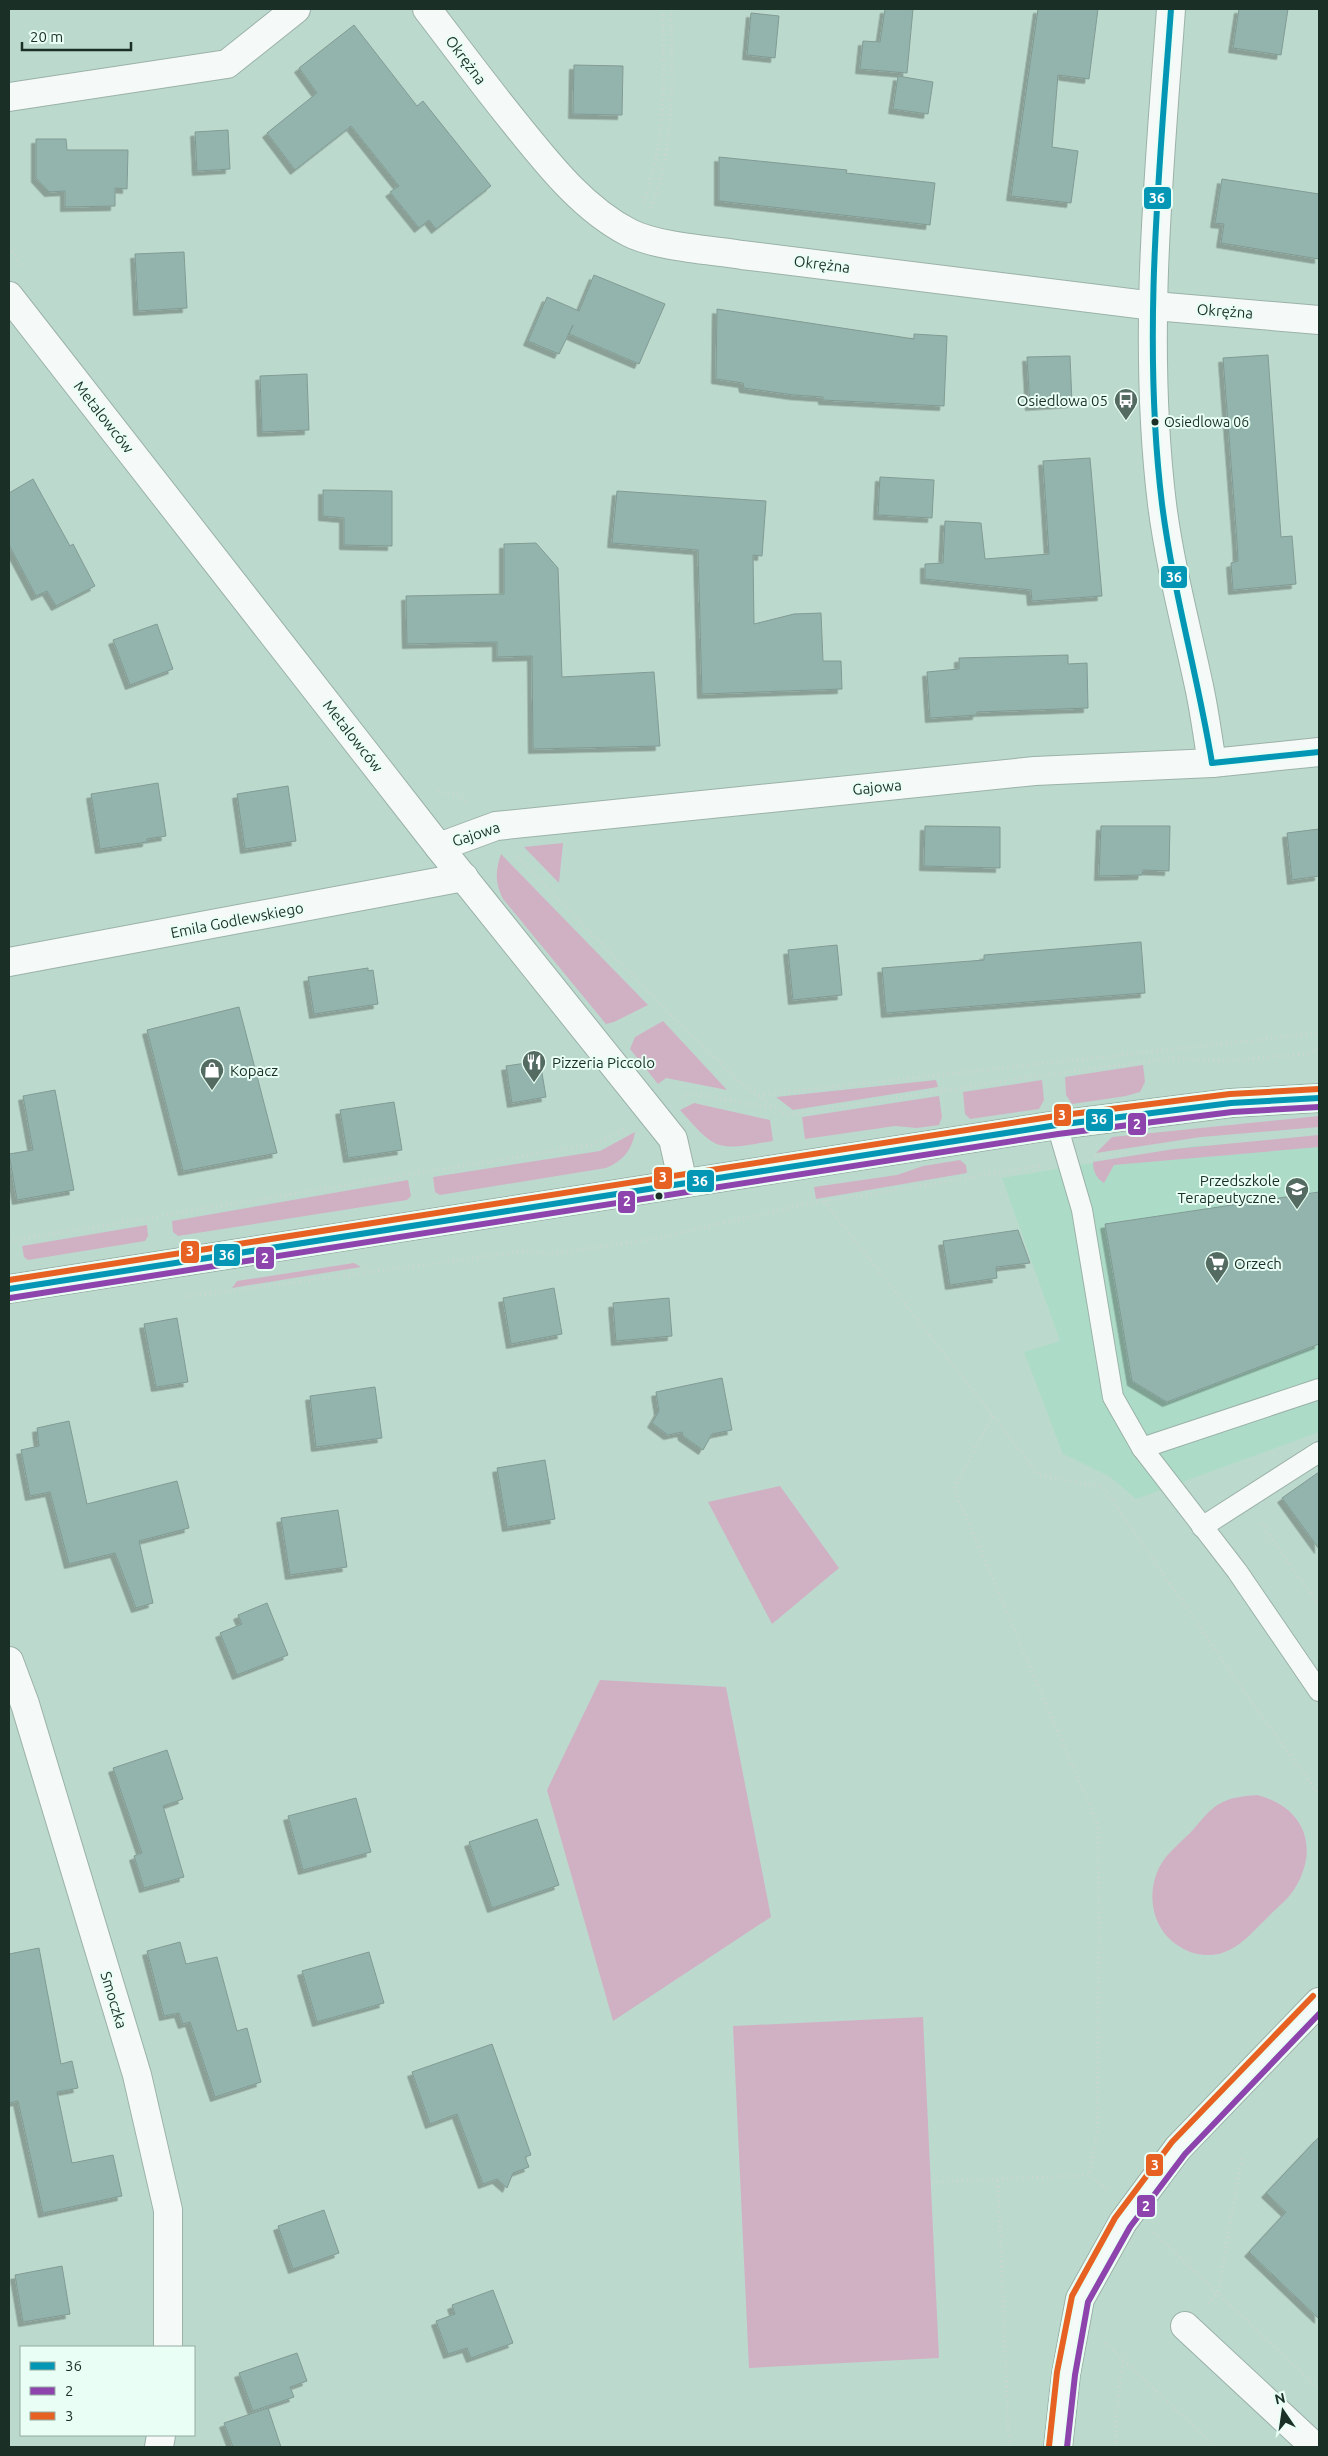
<svg xmlns="http://www.w3.org/2000/svg" width="1328" height="2456" font-family="Ubuntu,sans-serif">
<style>
.built{fill:#acdcc8}
.green{fill:#d0b1c4}
.building{fill:#92b4ac;stroke:#829b94;filter:url(#shadow)}
.lines{fill:none;stroke-linecap:round;stroke-linejoin:round}
.service-casing{stroke:#9bb2a8;stroke-width:22}
.minor-casing{stroke:#9bb2a8;stroke-width:30}
.secondary-casing{stroke:#9bb2a8;stroke-width:30}
.path{stroke:#cdd6d2;stroke-width:3;stroke-dasharray:1 4;stroke-linecap:butt}
.service{stroke:#f5f9f8;stroke-width:20}
.minor{stroke:#f5f9f8;stroke-width:28}
.secondary{stroke:#f5f9f8;stroke-width:28}
.bus-1-casing{stroke:#e9fef4;stroke-width:10}
.bus-2-casing{stroke:#e9fef4;stroke-width:10}
.bus-3-casing{stroke:#e9fef4;stroke-width:10}
.bus-1{stroke:#0497b5;stroke-width:6}
.bus-2{stroke:#8e44ad;stroke-width:6}
.bus-3{stroke:#e76222;stroke-width:6}
.bus-dot{fill:#1a3027;stroke:#e9fef4;stroke-width:2}
.labels{text-anchor:middle;dominant-baseline:central;stroke-width:4;stroke-linejoin:round;paint-order:stroke}
.bus-label{font-size:14px;fill:#1a3027;stroke:#e9fef4;text-anchor:start}
.street-label{font-size:15px;fill:#1a3027;stroke:#e9fef4}
.poi-label{font-size:15px;fill:#1a3027;stroke:#e9fef4;text-anchor:start}
.line-badge{stroke:#e9fef4;stroke-width:2}
.badge-label{font-size:14px;text-anchor:middle;font-weight:bold;fill:#fff}
</style>
<defs>
<filter id="shadow"><feDropShadow dx="-4.5" dy="4.5" stdDeviation="0" flood-color="#0004"/></filter>
</defs>
<rect width="100%" height="100%" fill="#bcd9cd"/>
<polygon class="built" points="1319,1139 1319,1432 1136,1499 1109,1476 1063,1454 1024,1352 1060,1341 1002,1178 1195,1146"/>
<g class="green">
<polygon points="563,843 559,883 524,847"/>
<path d="M501,854l147,151 -34,17 -8,2 -103,-125c-8,-16 -8,-28 -2,-45z"/>
<polygon points="663,1021 727,1090 666,1078 658,1084 630,1049 635,1037"/>
<polygon points="1143,1065 1145,1082 1140,1092 1126,1096 1072,1104 1066,1095 1065,1077"/>
<polygon points="936,1080 938,1087 793,1110 776,1097"/>
<polygon points="1042,1080 1044,1100 1039,1109 970,1119 965,1114 963,1092"/>
<polygon points="939,1096 942,1117 939,1125 917,1128 895,1126 805,1139 802,1117"/>
<path d="M694,1103l76,17 3,21c-56,9 -55,12 -93,-31z"/>
<polygon points="1319,1116 1319,1127 1201,1137 1096,1153 1112,1137"/>
<path d="M635,1132c-3,18 -12,29 -29,36l-166,27 -5,-3 -2,-15 167,-26z"/>
<path d="M1319,1135v12l-205,18 -10,18c-8,-5 -11,-12 -11,-21l81,-13z"/>
<polygon points="960,1160 966,1165 967,1173 816,1199 814,1187 897,1175 923,1166"/>
<polygon points="408,1180 411,1196 407,1200 178,1236 173,1232 172,1221"/>
<polygon points="147,1225 148,1236 145,1241 28,1260 24,1257 22,1246"/>
<polygon points="354,1263 361,1267 232,1288 237,1281"/>
<polygon points="780,1486 839,1568 772,1624 708,1502"/>
<polygon points="600,1680 726,1687 771,1917 613,2021 547,1790"/>
<path d="M1257,1795c47,12 63,52 38,93 -7,12 -20,21 -29,31 -14,13 -25,28 -44,34 -13,4 -29,2 -40,-5 -30,-16 -37,-54 -22,-82 7,-13 21,-24 31,-34 8,-9 19,-24 30,-29 11,-6 23,-7 36,-8z"/>
<polygon points="923,2017 939,2358 749,2368 733,2026"/>
</g>
<g class="building">
<polygon points="885,9 913,9 907,73 860,69 863,41 880,42"/>
<polygon points="1038,9 1098,9 1089,79 1058,75 1052,147 1078,151 1071,203 1011,196"/>
<polygon points="1239,9 1288,9 1281,55 1233,48"/>
<polygon points="751,13 779,16 775,58 747,55"/>
<polygon points="354,25 417,106 423,101 491,186 436,229 429,220 419,228 390,192 399,186 351,126 295,170 267,133 317,93 299,68"/>
<polygon points="574,65 623,66 622,115 573,114"/>
<polygon points="898,76 933,82 928,114 893,109"/>
<polygon points="228,130 230,169 197,171 195,132"/>
<polygon points="36,139 66,139 67,150 128,150 127,189 115,188 115,206 65,207 65,191 49,192 36,178"/>
<polygon points="719,157 847,170 846,173 935,183 930,225 719,201"/>
<polygon points="1222,179 1319,194 1319,259 1221,243 1224,224 1215,223"/>
<polygon points="184,252 187,308 138,311 135,254"/>
<polygon points="594,275 665,304 639,364 569,334 573,325 559,354 528,341 547,297 579,311"/>
<polygon points="717,309 914,339 914,334 947,336 944,406 823,400 823,397 794,395 744,388 743,383 716,379"/>
<polygon points="1268,355 1281,537 1292,536 1296,584 1233,590 1231,563 1238,561 1237,541 1223,358"/>
<polygon points="1070,356 1072,403 1030,406 1027,357"/>
<polygon points="307,374 309,430 262,432 260,376"/>
<polygon points="1090,458 1102,596 1032,601 1031,590 925,579 925,564 943,563 945,521 981,523 985,559 1049,554 1043,461"/>
<polygon points="880,477 934,480 932,518 878,515"/>
<polygon points="33,479 70,546 73,544 95,586 56,606 47,591 36,596 9,545 9,493"/>
<polygon points="323,490 392,491 392,546 344,545 344,518 323,516"/>
<polygon points="617,491 766,501 762,556 753,555 754,624 794,614 821,613 823,661 841,661 842,689 702,694 698,550 612,543"/>
<polygon points="536,543 558,568 562,677 654,672 660,746 533,749 532,656 497,657 497,642 407,644 406,596 504,594 504,544"/>
<polygon points="157,624 173,669 130,685 113,640"/>
<polygon points="1068,655 1068,664 1087,663 1088,708 977,712 977,715 930,718 927,672 959,669 959,658"/>
<polygon points="158,783 166,836 147,839 147,842 100,849 91,794"/>
<polygon points="288,786 296,841 245,849 237,794"/>
<polygon points="925,826 1000,827 1000,868 924,866"/>
<polygon points="1101,826 1170,826 1169,871 1143,870 1142,875 1099,876"/>
<polygon points="1319,829 1319,876 1292,880 1287,833"/>
<polygon points="1141,942 1145,993 886,1013 882,968 984,960 984,955"/>
<polygon points="837,945 842,995 793,1000 788,950"/>
<polygon points="368,968 368,971 373,970 378,1004 314,1014 308,977"/>
<polygon points="239,1007 277,1153 183,1171 147,1030"/>
<polygon points="540,1061 546,1097 512,1103 506,1066"/>
<polygon points="55,1090 74,1190 17,1200 9,1154 33,1150 23,1096"/>
<polygon points="394,1102 402,1150 348,1158 340,1110"/>
<polygon points="1319,1192 1319,1344 1167,1402 1132,1381 1105,1224"/>
<polygon points="1018,1230 1030,1263 996,1267 997,1278 950,1285 943,1241"/>
<polygon points="554,1288 562,1334 511,1344 503,1298"/>
<polygon points="669,1298 672,1336 616,1341 613,1303"/>
<polygon points="177,1318 188,1382 156,1387 144,1324"/>
<polygon points="722,1378 732,1430 712,1434 703,1450 683,1436 682,1432 668,1435 652,1423 659,1411 656,1392"/>
<polygon points="375,1387 382,1438 316,1447 310,1396"/>
<polygon points="69,1421 87,1504 177,1481 189,1528 139,1541 153,1603 136,1608 115,1553 69,1564 50,1492 30,1496 21,1450 39,1446 37,1428"/>
<polygon points="545,1460 555,1519 507,1527 497,1468"/>
<polygon points="1319,1472 1319,1549 1282,1498"/>
<polygon points="338,1510 347,1567 290,1575 281,1518"/>
<polygon points="267,1603 288,1655 237,1675 220,1633 242,1624 238,1615"/>
<polygon points="167,1750 183,1799 163,1806 184,1877 144,1888 134,1856 142,1853 113,1768"/>
<polygon points="356,1798 371,1852 303,1870 288,1816"/>
<polygon points="537,1819 559,1885 492,1908 469,1842"/>
<polygon points="180,1942 186,1964 217,1957 237,2031 247,2028 261,2082 215,2097 190,2022 183,2024 179,2013 164,2016 147,1951"/>
<polygon points="39,1948 61,2064 72,2061 78,2088 57,2092 72,2163 113,2155 122,2196 43,2213 18,2101 9,2103 9,1954"/>
<polygon points="369,1952 384,2003 317,2022 302,1971"/>
<polygon points="492,2044 531,2155 525,2157 529,2167 513,2173 507,2188 497,2179 483,2184 457,2114 430,2124 412,2072"/>
<polygon points="1319,2137 1319,2319 1249,2252 1286,2212 1266,2193"/>
<polygon points="324,2210 339,2253 293,2269 278,2226"/>
<polygon points="62,2266 70,2314 23,2322 15,2275"/>
<polygon points="493,2290 513,2343 471,2358 467,2348 448,2354 436,2321 455,2314 452,2305"/>
<polygon points="297,2353 307,2381 290,2387 294,2397 253,2411 239,2373"/>
<polygon points="268,2408 281,2447 233,2447 224,2423"/>
</g>
<g class="lines">
<g class="service-casing">
<g id="service">
<polyline points="1057,1125 1082,1210 1113,1397 1142,1448 1237,1571 1319,1691"/>
<polyline points="1142,1448 1319,1389"/>
<polyline points="1202,1527 1319,1452"/>
</g>
</g>
<g class="minor-casing">
<g id="minor">
<path d="M427,9c29,38 58,77 88,114 33,41 68,86 115,110 28,14 81,17 112,22l412,51 165,14"/>
<path d="M1171,9c-12,164 -29,331 -9,495 8,63 25,125 38,187 5,24 8,48 12,72"/>
<polyline points="9,97 227,64 296,9"/>
<polyline points="9,296 439,847 673,1139 683,1183"/>
<polyline points="439,847 496,826 1035,771 1212,763 1319,752"/>
<polyline points="9,962 464,877"/>
<polyline points="9,1661 25,1704 137,2075 168,2210 168,2347"/>
<polyline points="1185,2326 1315,2447"/>
<polyline points="159,2447 161,2435"/>
<polyline points="1058,2447 1066,2374 1080,2299 1123,2222 1178,2148 1319,2002"/>
</g>
</g>
<g class="secondary-casing">
<polyline id="secondary" points="9,1289 1057,1125 1231,1103 1319,1098"/>
</g>
<g class="path">
<path d="M643,203c25,-64 20,-127 20,-194"/>
<path d="M651,208c25,-65 21,-131 20,-199"/>
<polyline points="9,247 22,266"/>
<polyline points="438,791 448,794 457,794 465,802"/>
<polyline points="517,857 675,1019 744,1086 786,1115 1029,1077 1175,1058 1222,1061 1308,1054 1319,1049"/>
<polyline points="759,1095 1319,1033"/>
<polyline points="682,1097 688,1093 774,1108"/>
<polyline points="1095,1157 1126,1152"/>
<polyline points="824,1201 1040,1476 1103,1487 1257,1710 1319,1795"/>
<polyline points="9,1241 595,1144 624,1129"/>
<polyline points="185,1297 526,1251 549,1254 649,1240 801,1205 1040,1166"/>
<polyline points="992,1416 954,1489 1098,1825 1099,1926 1097,2133 1089,2175 1107,2190"/>
<polyline points="1261,1523 1319,1606"/>
<polyline points="998,2181 1009,2447"/>
<polyline points="932,2182 1089,2175"/>
<polyline points="1154,2233 1319,2389"/>
<polyline points="1208,2303 1218,2293 1242,2155"/>
<polyline points="1105,2343 1216,2447"/>
<polyline points="1116,2447 1116,2416 1123,2360"/>
</g>
<use href="#service" class="service"/>
<use href="#minor" class="minor"/>
<use href="#secondary" class="secondary"/>
<g class="bus-1-casing">
<g id="bus-1">
<path d="M1171,9c-12,164 -29,331 -9,495 11,87 36,173 50,259"/>
<polyline points="1212,763 1319,752"/>
<polyline points="9,1289 1057,1125 1231,1103 1319,1098"/>
</g>
</g>
<g class="bus-2-casing">
<g id="bus-2">
<polyline points="10,1298 1058,1134 1232,1112 1319,1107"/>
<polyline points="1067,2447 1075,2375 1088,2302 1130,2227 1185,2154 1319,2014"/>
</g>
</g>
<g class="bus-3-casing">
<g id="bus-3">
<polyline points="9,1280 1056,1116 1230,1094 1319,1089"/>
<polyline points="1049,2446 1057,2372 1072,2296 1115,2218 1172,2142 1313,1996"/>
</g>
</g>
<use href="#bus-1" class="bus-1"/>
<use href="#bus-2" class="bus-2"/>
<use href="#bus-3" class="bus-3"/>
</g>
<defs>
<g id="bus-pin" transform="scale(1.25)"><path d="M0 17L-7.5 6A9.5 9.5 0 1 1 7.5 6Z" fill="#536b61" stroke="#e9fef4"/><path d="M-5-6H5V4H4V6H2V4H-2V6H-4V4H-5ZM-3.5-4V0h7V-4ZM-3.5 1.2v1.5H-2V1.2ZM2 1.2v1.5H3.5V1.2Z" fill="#fff"/></g>
<g id="restaurant-pin" transform="scale(1.25)"><path d="M0 17L-7.5 6A9.5 9.5 0 1 1 7.5 6Z" fill="#536b61" stroke="#e9fef4"/><path d="M-5-6h1v4h1v-4h1v4h1v-4h1v5L-1.5 .5V6h-2V.5L-5-1ZM5-6V6H3V1.5H1.5Q1.5-4 5-6Z" fill="#fff"/></g>
<g id="shop-pin" transform="scale(1.25)"><path d="M0 17L-7.5 6A9.5 9.5 0 1 1 7.5 6Z" fill="#536b61" stroke="#e9fef4"/><path d="M-5-2.5h2.3a2.7 3.5 0 0 1 5.4 0H5L5.5 6h-11ZM-1.5-2.5h3a1.5 2.3 0 0 0-3 0Z" fill="#fff"/></g>
<g id="school-pin" transform="scale(1.25)"><path d="M0 17L-7.5 6A9.5 9.5 0 1 1 7.5 6Z" fill="#536b61" stroke="#e9fef4"/><path d="M0-5L7-2L0 1L-7-2ZM-4 1L0 2.5L4 1V4Q0 6-4 4Z" fill="#fff"/></g>
<g id="supermarket-pin" transform="scale(1.25)"><path d="M0 17L-7.5 6A9.5 9.5 0 1 1 7.5 6Z" fill="#536b61" stroke="#e9fef4"/><path d="M-6-5.5h2.5l.6 2H6L4.5 2H-2.5L-4.4-4H-6ZM-1.5 3.2a1.3 1.3 0 1 0 .1 0ZM3 3.2a1.3 1.3 0 1 0 .1 0Z" fill="#fff"/></g>
</defs>
<g fill-rule="evenodd">
<use href="#bus-pin" x="1126" y="400"/>
<use href="#restaurant-pin" x="534" y="1062"/>
<use href="#shop-pin" x="212" y="1070"/>
<use href="#school-pin" x="1297" y="1189"/>
<use href="#supermarket-pin" x="1217" y="1263"/>
</g>
<g class="bus-dot">
<circle cx="1155" cy="422" r="4.5"/>
<circle cx="659" cy="1196" r="4.5"/>
</g>
<g class="labels">
<g class="bus-label">
<text x="1164" y="422">Osiedlowa 06</text>
</g>
<g class="street-label">
<text transform="translate(466 60) rotate(53)">Okrężna</text>
<text transform="translate(822 264) rotate(7)">Okrężna</text>
<text transform="translate(1225 311) rotate(4)">Okrężna</text>
<text transform="translate(104 417) rotate(52)">Metalowców</text>
<text transform="translate(353 736) rotate(52)">Metalowców</text>
<text transform="translate(877 787) rotate(-6)">Gajowa</text>
<text transform="translate(476 834) rotate(-18)">Gajowa</text>
<text transform="translate(237 920) rotate(-11)">Emila Godlewskiego</text>
<text transform="translate(114 2000) rotate(73)">Smoczka</text>
</g>
<g class="poi-label">
<text x="1108" y="400" text-anchor="end">Osiedlowa 05</text>
<text x="552" y="1062">Pizzeria Piccolo</text>
<text x="230" y="1070">Kopacz</text>
<text x="1280" y="1180" text-anchor="end">Przedszkole<tspan x="1280" dy="17">Terapeutyczne.</tspan></text>
<text x="1234" y="1263">Orzech</text>
</g>
</g>
<g class="line-badge">
<rect x="1143" y="186" width="29" height="24" rx="5" fill="#0497b5"/>
<rect x="1160" y="565" width="28" height="24" rx="5" fill="#0497b5"/>
<rect x="1053" y="1103" width="19" height="24" rx="5" fill="#e76222"/>
<rect x="1085" y="1108" width="29" height="24" rx="5" fill="#0497b5"/>
<rect x="1127" y="1112" width="20" height="24" rx="5" fill="#8e44ad"/>
<rect x="653" y="1166" width="20" height="24" rx="5" fill="#e76222"/>
<rect x="686" y="1169" width="29" height="24" rx="5" fill="#0497b5"/>
<rect x="617" y="1190" width="19" height="24" rx="5" fill="#8e44ad"/>
<rect x="180" y="1240" width="20" height="24" rx="5" fill="#e76222"/>
<rect x="213" y="1243" width="28" height="24" rx="5" fill="#0497b5"/>
<rect x="255" y="1246" width="20" height="24" rx="5" fill="#8e44ad"/>
<rect x="1145" y="2153" width="19" height="24" rx="5" fill="#e76222"/>
<rect x="1136" y="2194" width="20" height="24" rx="5" fill="#8e44ad"/>
</g>
<g class="badge-label">
<text x="1157" y="203">36</text>
<text x="1174" y="582">36</text>
<text x="1062" y="1120">3</text>
<text x="1099" y="1124">36</text>
<text x="1137" y="1129">2</text>
<text x="663" y="1182">3</text>
<text x="700" y="1186">36</text>
<text x="627" y="1206">2</text>
<text x="190" y="1256">3</text>
<text x="227" y="1260">36</text>
<text x="265" y="1263">2</text>
<text x="1155" y="2170">3</text>
<text x="1146" y="2211">2</text>
</g>
<rect width="1328" height="2456" fill="none" stroke="#1a3027" stroke-width="20"/>
<rect x="20" y="2346" width="175" height="90" fill="#e9fef4" stroke="#96aca2"/>
<rect x="30" y="2362" width="25" height="8" fill="#0497b5" stroke="#96aca2"/>
<text x="65" y="2371" font-size="15" fill="#1a3027">36</text>
<rect x="30" y="2387" width="25" height="8" fill="#8e44ad" stroke="#96aca2"/>
<text x="65" y="2396" font-size="15" fill="#1a3027">2</text>
<rect x="30" y="2412" width="25" height="8" fill="#e76222" stroke="#96aca2"/>
<text x="65" y="2421" font-size="15" fill="#1a3027">3</text>
<g transform="translate(1283 2411) rotate(347)" stroke="#e9fef4" stroke-width="4" paint-order="stroke">
<path d="M0-4L9 19L0 12L-9 19Z" fill="#1a3027"/>
<text y="-8" font-size="14" font-weight="bold" text-anchor="middle" fill="#1a3027">N</text>
</g>
<path d="M22 42v8h109v-8" fill="none" stroke="#1a3027" stroke-width="2.5"/>
<text x="30" y="42" font-size="15" fill="#1a3027" stroke="#e9fef4" stroke-width="4" paint-order="stroke">20 m</text>
</svg>
